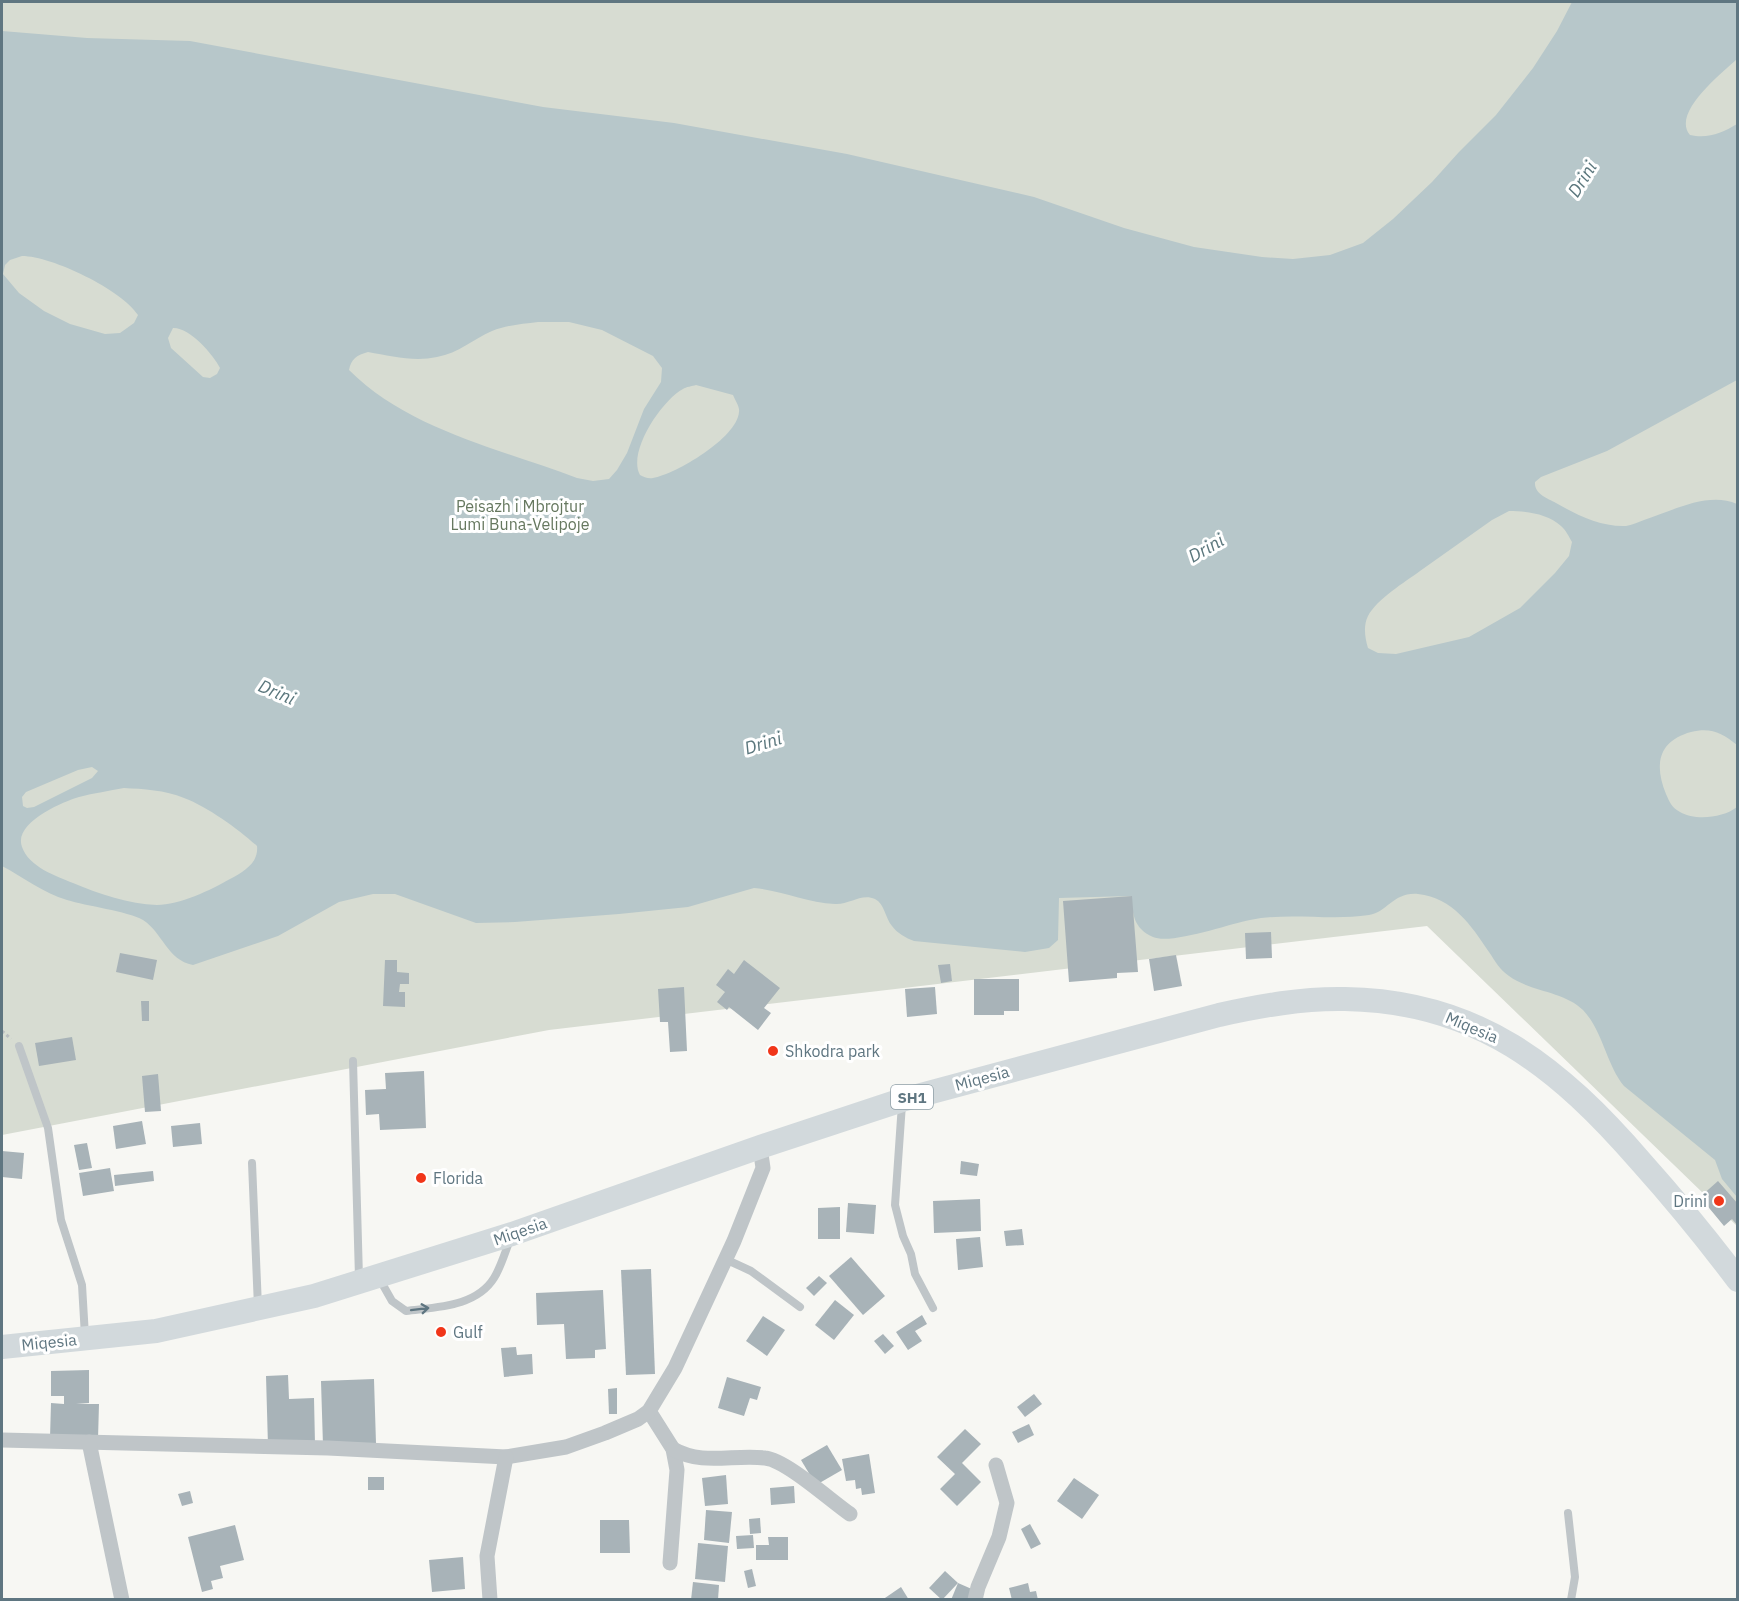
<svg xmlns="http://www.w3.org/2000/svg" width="1739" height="1601" font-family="'IBM Plex Sans',sans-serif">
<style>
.green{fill:#d7dcd2}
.water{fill:#b7c7ca;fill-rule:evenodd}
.building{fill:#a8b3b8}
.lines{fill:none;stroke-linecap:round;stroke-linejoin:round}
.path{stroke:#b9bdc0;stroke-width:3;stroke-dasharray:3 3;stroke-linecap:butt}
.lane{stroke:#bfc5c8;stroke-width:8}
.street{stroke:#bfc5c8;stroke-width:15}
.primary{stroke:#d2d9dc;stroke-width:24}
.oneway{stroke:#5f7681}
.poi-dot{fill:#f13619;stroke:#fff;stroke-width:2}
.labels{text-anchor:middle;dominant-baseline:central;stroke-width:6;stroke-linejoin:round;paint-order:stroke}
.shield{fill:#fff;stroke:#8f9fa7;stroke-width:1.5}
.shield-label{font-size:15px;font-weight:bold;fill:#5f7681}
.park-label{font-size:16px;fill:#66785f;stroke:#fff}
.street-label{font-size:16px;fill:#5f7681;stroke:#fff}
.poi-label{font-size:16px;fill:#5f7681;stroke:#fff;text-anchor:start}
.water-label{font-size:18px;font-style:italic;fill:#5a767c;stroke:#fff}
</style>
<rect width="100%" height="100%" fill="#f7f7f3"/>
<polygon class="green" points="2,2 1737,2 1737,1226 1427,926 549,1030 2,1135"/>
<path class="water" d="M1572,2h165v57c-15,14 -66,54 -47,76 18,4 32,-2 47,-11v256l-130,71 -66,26 -6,5c-1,12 12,16 21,21 21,12 45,24 70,23 6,-1 12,-4 18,-6 28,-9 64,-29 93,-16v241c-15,-12 -26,-18 -46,-13 -33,9 -37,33 -25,62 3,7 6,14 14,18 15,9 43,6 57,-5v390l-15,-18 -7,-19 -91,-74c-18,-22 -21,-55 -41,-76 -19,-19 -52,-18 -74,-34 -9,-6 -14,-15 -20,-24 -18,-27 -36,-54 -71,-58 -25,-2 -30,18 -49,21 -39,6 -80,-3 -119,5 -21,4 -79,25 -97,17 -20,-9 -20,-23 -22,-41l-72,2 -1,42 -9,8 -24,4 -111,-11c-8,-3 -17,-8 -22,-15 -7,-8 -7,-22 -17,-27 -14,-6 -26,6 -40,5 -28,-1 -54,-14 -81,-16l-66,19 -69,7 -104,8 -39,1 -81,-29h-22l-34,8 -61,34 -85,29c-26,-5 -30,-32 -50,-45 -16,-9 -57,-14 -76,-20 -24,-7 -44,-23 -65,-34v-835l85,7 103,3 353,66 131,16 173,31 187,43 90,31 70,19 68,10 31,2 37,-4 33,-12 30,-24 39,-37 27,-30 37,-37 37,-47 24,-37zM22,256c30,0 100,34 116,59l-4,8 -14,10 -15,1 -35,-10 -26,-13 -25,-18 -16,-19 2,-9 5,-5zM538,322h31l33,8 51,26 9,12 -1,14 -17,27 -17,44 -10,17 -8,9 -16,2 -16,-3c-76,-29 -168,-48 -228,-108 2,-11 8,-15 19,-18 23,4 46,10 69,5 22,-4 36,-18 55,-26 15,-6 30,-7 46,-9zM173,328c16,-1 40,26 47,40l-3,6 -7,4 -7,-1 -32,-29 -3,-10zM696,385l37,10c2,5 7,12 6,17 -2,26 -63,62 -86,66 -5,1 -9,-1 -13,-3 -13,-23 22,-75 43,-86 3,-2 9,-3 13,-4zM1509,511c17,0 39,3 52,15 5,4 8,11 11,16l-3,14 -14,17 -35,35 -51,29 -73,17 -18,-1 -10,-5c-3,-10 -5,-22 0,-32 9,-17 37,-34 52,-45 24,-17 48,-34 72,-51zM92,767l6,4 -6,7 -58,29 -7,1 -4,-2 -1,-9 4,-5 52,-22zM124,788c19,1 41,2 60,10 24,9 54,31 73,48 2,17 -14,26 -27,33 -19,11 -51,26 -73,26 -28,-1 -58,-11 -84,-22 -17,-7 -44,-16 -51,-36 -9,-24 40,-45 57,-50 15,-4 30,-6 45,-9z"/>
<g class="building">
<polygon points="1132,896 1138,972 1117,973 1117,978 1069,982 1063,901"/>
<polygon points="1271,932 1272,958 1246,959 1245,933"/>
<polygon points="120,953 157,960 153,980 116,972"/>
<polygon points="1176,955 1182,986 1154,991 1149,959"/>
<polygon points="385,960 397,960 397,972 409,973 409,984 400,984 399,992 405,992 405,1007 383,1006"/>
<polygon points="744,960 780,988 764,1008 771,1013 758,1030 729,1007 727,1010 717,1002 725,992 716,985 728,969 734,974"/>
<polygon points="950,964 952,981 941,983 938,965"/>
<polygon points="974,979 1019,979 1019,1011 1004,1011 1004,1015 974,1015"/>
<polygon points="684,987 687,1051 670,1052 668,1022 660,1022 658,989"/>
<polygon points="935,987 937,1014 907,1017 905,989"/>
<polygon points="141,1001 149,1001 149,1021 142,1021"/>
<polygon points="72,1037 76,1060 39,1066 35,1043"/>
<polygon points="424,1071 426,1128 380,1130 379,1114 366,1115 365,1090 386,1089 385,1073"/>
<polygon points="158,1074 161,1111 145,1112 142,1076"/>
<polygon points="142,1121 146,1144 116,1149 113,1126"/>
<polygon points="200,1123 202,1144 173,1147 171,1126"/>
<polygon points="87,1143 92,1168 79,1170 74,1145"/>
<polygon points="2,1151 24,1153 22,1179 2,1177"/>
<polygon points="961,1161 979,1164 977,1176 960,1174"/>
<polygon points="110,1168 114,1191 83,1196 79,1173"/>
<polygon points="153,1171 154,1181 115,1186 114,1175"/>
<polygon points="1718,1181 1738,1204 1738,1226 1732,1219 1724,1226 1700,1197"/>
<polygon points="980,1199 981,1231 934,1233 933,1201"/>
<polygon points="848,1203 876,1205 874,1234 846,1232"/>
<polygon points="840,1207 840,1239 818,1239 818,1208"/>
<polygon points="1022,1229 1024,1245 1006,1246 1004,1231"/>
<polygon points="980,1237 983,1267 958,1270 956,1239"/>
<polygon points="851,1257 885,1296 863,1315 829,1276"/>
<polygon points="651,1269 655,1374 626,1375 621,1270"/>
<polygon points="819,1276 827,1283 814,1296 806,1288"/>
<polygon points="603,1290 606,1349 595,1350 595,1358 566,1359 564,1324 537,1325 536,1293"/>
<polygon points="835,1300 854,1315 834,1340 815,1325"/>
<polygon points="922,1315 927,1324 915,1331 922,1341 908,1350 896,1332"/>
<polygon points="763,1316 785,1330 767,1356 746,1341"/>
<polygon points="883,1334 894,1346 885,1354 874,1341"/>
<polygon points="516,1347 517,1355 532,1354 533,1374 504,1377 501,1348"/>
<polygon points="89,1370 89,1403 76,1404 99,1404 98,1439 50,1438 51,1403 64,1404 64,1396 51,1396 51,1371"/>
<polygon points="288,1375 289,1399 314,1398 315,1444 268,1446 266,1376"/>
<polygon points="727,1377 761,1387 757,1400 750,1398 744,1416 718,1408"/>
<polygon points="374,1379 376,1444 323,1446 321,1381"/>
<polygon points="617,1388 617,1414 609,1414 608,1389"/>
<polygon points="1034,1394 1042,1404 1025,1417 1017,1407"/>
<polygon points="1029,1424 1034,1435 1018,1443 1012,1432"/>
<polygon points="965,1429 981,1444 962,1463 981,1482 957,1506 940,1489 955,1474 937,1457"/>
<polygon points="827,1445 842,1470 816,1485 801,1460"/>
<polygon points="869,1454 875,1493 862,1495 861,1488 856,1489 855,1480 846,1481 842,1459"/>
<polygon points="726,1475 728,1504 705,1506 702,1478"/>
<rect x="368" y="1477" width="16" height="13"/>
<polygon points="1074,1478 1099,1495 1082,1519 1057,1501"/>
<polygon points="794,1486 795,1503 771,1505 770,1488"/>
<polygon points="190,1491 193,1503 182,1506 178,1494"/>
<polygon points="706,1510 732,1512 729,1543 704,1540"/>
<polygon points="760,1518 761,1533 750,1534 749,1519"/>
<polygon points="600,1520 629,1520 630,1553 600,1553"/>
<polygon points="1030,1524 1041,1544 1031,1549 1021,1529"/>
<polygon points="235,1525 244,1560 220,1566 223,1578 211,1581 213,1589 202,1592 188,1537"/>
<polygon points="753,1535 754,1548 737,1549 736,1536"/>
<polygon points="768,1537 788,1537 788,1560 756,1560 756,1545 769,1545"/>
<polygon points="698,1543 728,1546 725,1582 695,1579"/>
<polygon points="463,1557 465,1589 432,1592 429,1560"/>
<polygon points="752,1569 756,1586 748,1588 744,1571"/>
<polygon points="945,1571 958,1583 942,1600 929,1588"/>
<polygon points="693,1582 719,1585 718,1600 691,1600"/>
<polygon points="958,1583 974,1590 970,1600 951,1600"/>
<polygon points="1028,1583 1030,1592 1036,1591 1038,1600 1012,1600 1009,1588"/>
<polygon points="901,1587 909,1600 882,1600"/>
</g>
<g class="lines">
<polyline class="path" points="2,1031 11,1039"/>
<g class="lane">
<polyline points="19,1046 48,1128 61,1220 82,1285 85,1336"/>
<polyline points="353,1061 359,1278"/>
<polyline points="902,1104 895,1205 903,1236 911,1254 915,1274 933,1308"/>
<polyline points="252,1163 258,1307"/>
<polyline points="725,1259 751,1271 800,1307"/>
<path d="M379,1278l13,23 14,10c30,-4 70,-4 88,-33 7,-11 11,-26 16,-38"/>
<polyline points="1568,1513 1575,1577 1571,1600"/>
</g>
<g class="street">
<polyline points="649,1411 673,1449 677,1470 670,1563"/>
<polyline points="2,1440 328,1448 506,1457 566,1447 605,1433 638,1419 649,1411 675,1368 734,1241 763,1168 760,1147"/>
<polyline points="89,1442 122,1600"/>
<path d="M673,1449c30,17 60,5 92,9 21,2 66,43 85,56"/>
<polyline points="490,1600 487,1556 506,1457"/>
<polyline points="975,1600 978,1587 999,1537 1007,1503 996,1465"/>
</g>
<path class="primary" d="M2,1347l154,-16 158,-35 198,-62 248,-87 142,-47 317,-85c41,-9 84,-17 126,-16 133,2 214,68 297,164 34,38 65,76 96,117"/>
</g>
<defs><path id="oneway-shaft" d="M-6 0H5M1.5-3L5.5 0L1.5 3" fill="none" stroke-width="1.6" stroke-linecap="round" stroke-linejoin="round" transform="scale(1.5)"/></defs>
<use class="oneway" href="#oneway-shaft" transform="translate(420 1309) rotate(-7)"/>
<g class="poi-dot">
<circle cx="773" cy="1051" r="6"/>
<circle cx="421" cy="1178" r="6"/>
<circle cx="1719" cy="1201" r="6"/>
<circle cx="441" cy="1332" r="6"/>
</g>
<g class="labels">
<rect class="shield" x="891" y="1085" width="42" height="24" rx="4.5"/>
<g class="shield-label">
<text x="912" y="1097">SH1</text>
</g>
<g class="park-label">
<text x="520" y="506">Peisazh i Mbrojtur<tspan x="520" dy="18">Lumi Buna-Velipoje</tspan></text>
</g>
<g class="street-label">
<text transform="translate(1472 1027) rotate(23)">Miqesia</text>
<text transform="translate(982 1078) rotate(-15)">Miqesia</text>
<text transform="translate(520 1231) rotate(-19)">Miqesia</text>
<text transform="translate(49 1342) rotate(-6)">Miqesia</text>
</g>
<g class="poi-label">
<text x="785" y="1051">Shkodra park</text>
<text x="433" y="1178">Florida</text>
<text x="1707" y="1201" text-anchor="end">Drini</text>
<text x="453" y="1332">Gulf</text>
</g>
<g class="water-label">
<text transform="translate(1582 179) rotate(-58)">Drini</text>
<text transform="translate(1206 548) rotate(-30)">Drini</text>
<text transform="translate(277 692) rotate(23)">Drini</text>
<text transform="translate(763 743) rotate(-17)">Drini</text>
</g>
</g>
<rect width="1739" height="1601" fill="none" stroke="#5f7681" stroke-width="6"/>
</svg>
